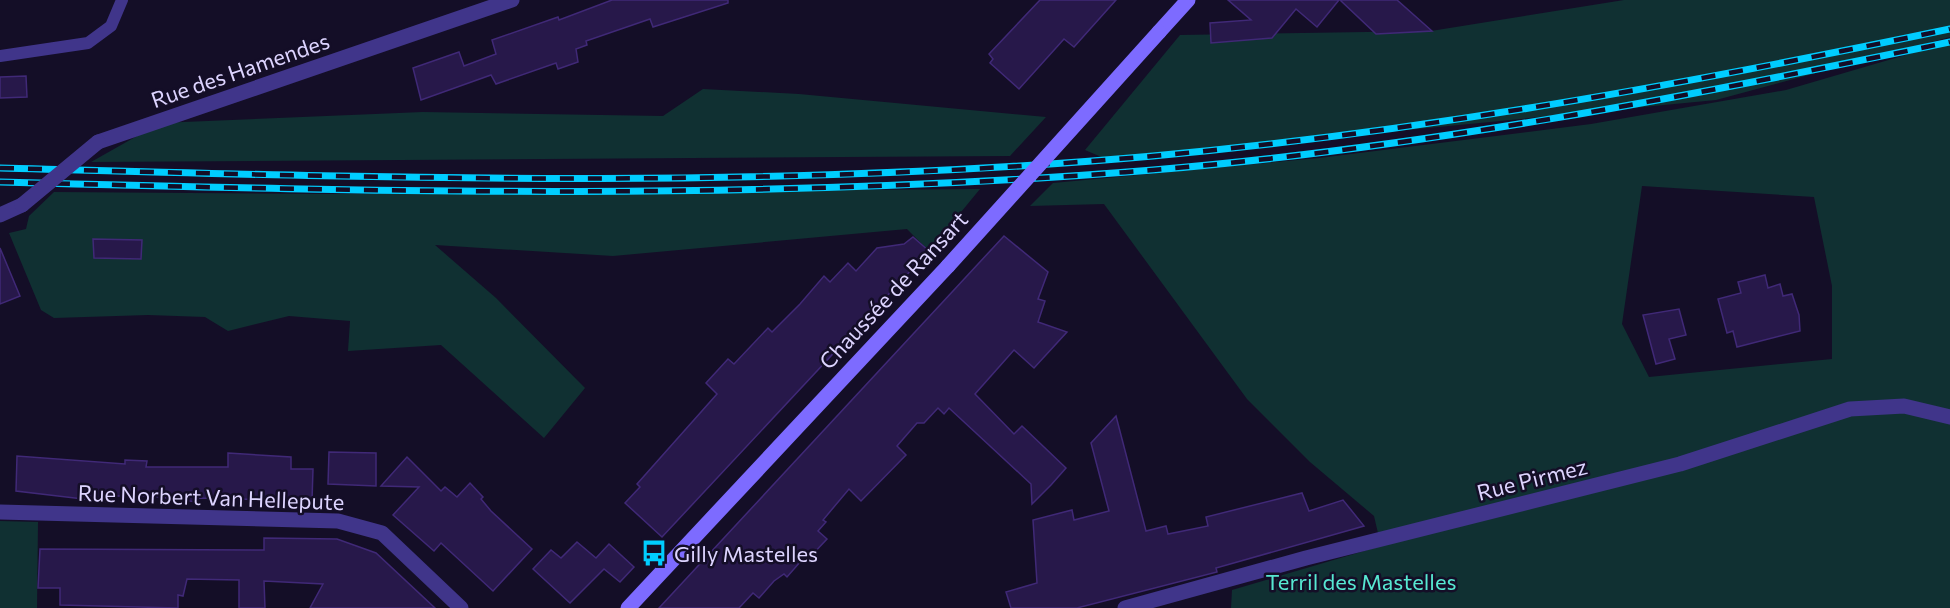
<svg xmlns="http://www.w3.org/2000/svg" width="1950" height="608" font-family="Commissioner,sans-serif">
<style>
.green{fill:#103032;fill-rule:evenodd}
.building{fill:#27184a;stroke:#402977;stroke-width:1.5}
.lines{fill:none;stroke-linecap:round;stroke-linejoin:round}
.lane{stroke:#40358a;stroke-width:12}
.street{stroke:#40358a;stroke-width:15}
.secondary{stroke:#7d6bff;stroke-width:15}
.rail-casing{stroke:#00cdff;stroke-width:7}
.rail{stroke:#140e27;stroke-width:4.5;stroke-dasharray:14;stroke-linecap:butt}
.street-bridge{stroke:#40358a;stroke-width:15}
.secondary-bridge{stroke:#7d6bff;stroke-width:15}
.labels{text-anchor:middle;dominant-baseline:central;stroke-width:5;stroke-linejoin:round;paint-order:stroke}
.street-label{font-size:22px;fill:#ddd4ff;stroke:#140e27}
.poi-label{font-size:22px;fill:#ddd4ff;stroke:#140e27;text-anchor:start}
.park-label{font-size:22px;fill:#57e8d2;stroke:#140e27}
</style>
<rect width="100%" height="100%" fill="#140e27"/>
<g class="green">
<polygon points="1624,0 1950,0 1950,37 1716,100 1106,159 1085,150 1180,35 1431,31"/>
<path d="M1950,42v566h-719l1,-18 149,-44 -7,-30 -64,-54 -63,-63 -143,-195 -74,2 23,-23 266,-25 272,-34 195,-34zM1642,186l172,11 18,89v73l-183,18 -27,-53z"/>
<polygon points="703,89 799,94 1046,117 1010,156 91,162 160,123 423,112 663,116"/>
<polygon points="980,189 929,251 907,229 613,256 435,245 496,298 585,388 544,438 441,345 348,351 350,321 289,316 228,331 205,317 148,315 54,318 41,310 9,233 26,229 29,216 54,192 326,194"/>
<polygon points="0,521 38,522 37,608 0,608"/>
</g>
<g class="building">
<polygon points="612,0 728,0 728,3 653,27 650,19 586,41 587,45 576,49 578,62 558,69 556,63 496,84 491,75 421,100 413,68 459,52 464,66 496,54 492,40 558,17 559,20"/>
<polygon points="1040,0 1116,0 1074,47 1064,39 1019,89 990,63 993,59 989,54"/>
<polygon points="1228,0 1339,0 1317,27 1296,9 1272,38 1211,43 1210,23 1251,20"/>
<polygon points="1340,0 1397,0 1432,31 1376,34"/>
<polygon points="26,76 27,97 0,98 0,77"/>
<polygon points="1004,236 1048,272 1038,299 1045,301 1038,322 1067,332 1034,368 1014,350 975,394 1014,434 1022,426 1066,468 1051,485 1032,504 1031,484 949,408 944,414 938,408 924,423 917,423 897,446 906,455 861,501 849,489 823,520 826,522 818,531 827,539 811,556 808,553 787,577 784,574 774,581 759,598 753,593 739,608 659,608"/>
<polygon points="913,237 929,251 662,537 625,503 640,487 637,484 717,394 706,383 728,359 734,364 768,328 772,332 800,304 824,276 830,282 848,263 856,271 877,248 904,244"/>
<polygon points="93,239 142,240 141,259 94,258"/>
<polygon points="0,248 20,296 0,304"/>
<polygon points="1765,275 1768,288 1780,284 1783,296 1792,294 1799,315 1800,331 1737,347 1733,331 1727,333 1718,299 1741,293 1738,282"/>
<polygon points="1679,309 1686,335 1669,339 1675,359 1656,364 1643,315"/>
<polygon points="1116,416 1146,531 1166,526 1168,534 1208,526 1206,517 1302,493 1309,511 1343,500 1364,526 1216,568 1217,572 1077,608 1011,608 1006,592 1037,583 1033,520 1072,510 1074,520 1109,511 1091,443"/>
<polygon points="329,452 376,453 376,486 328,484"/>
<polygon points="228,453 291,457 291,469 313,469 312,501 197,498 197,502 151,496 108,496 108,502 16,491 17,456 125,464 125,460 147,461 146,467 228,467"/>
<polygon points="407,457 441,491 445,487 457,497 470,483 483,497 481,499 491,511 532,549 493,591 441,543 434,551 393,515 419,487 381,486"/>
<polygon points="264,538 337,539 376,553 435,608 310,608 323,584 264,581 265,608 239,608 239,580 187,579 183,596 178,595 178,608 60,605 60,588 38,588 40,549 264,550"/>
<polygon points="577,542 596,558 609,544 634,567 620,582 604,569 570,603 533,569 551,550 561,558"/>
</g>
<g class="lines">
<polyline class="lane" points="0,56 88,43 111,26 122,0"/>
<g class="street">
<polyline points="98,142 512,0"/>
<polyline points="0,215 22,205"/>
<polyline points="0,512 338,521 382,533 461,608"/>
<polyline points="1125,608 1306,558 1680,464 1850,409 1904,406 1950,417"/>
</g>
<g class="secondary">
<polyline points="1159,32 1188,0"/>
<polyline points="628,608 948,266"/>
</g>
<g class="rail-casing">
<g id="rail">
<path d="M0,168c384,10 770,22 1153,-12 268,-24 533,-72 797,-127"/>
<path d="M0,182c384,10 770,19 1153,-12 268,-22 534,-73 797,-128"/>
</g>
</g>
<use href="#rail" class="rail"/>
<polyline class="street-bridge" points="22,205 98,142"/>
<polyline class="secondary-bridge" points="948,266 1159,32"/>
</g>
<defs>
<g id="bus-bare" transform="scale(2.07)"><path d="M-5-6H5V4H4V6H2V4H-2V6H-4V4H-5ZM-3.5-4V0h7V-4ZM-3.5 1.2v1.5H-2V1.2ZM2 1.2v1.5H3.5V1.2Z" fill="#00cdff" stroke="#140e27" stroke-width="2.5" paint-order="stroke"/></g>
</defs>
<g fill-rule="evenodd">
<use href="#bus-bare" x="654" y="553"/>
</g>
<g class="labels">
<g class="street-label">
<text transform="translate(240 70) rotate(-19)">Rue des Hamendes</text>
<text transform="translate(893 290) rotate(-47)">Chaussée de Ransart</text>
<text transform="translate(1532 479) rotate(-14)">Rue Pirmez</text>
<text transform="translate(211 497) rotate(2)">Rue Norbert Van Hellepute</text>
</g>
<g class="poi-label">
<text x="674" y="553">Gilly Mastelles</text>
</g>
<g class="park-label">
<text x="1361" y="581">Terril des Mastelles</text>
</g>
</g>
</svg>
